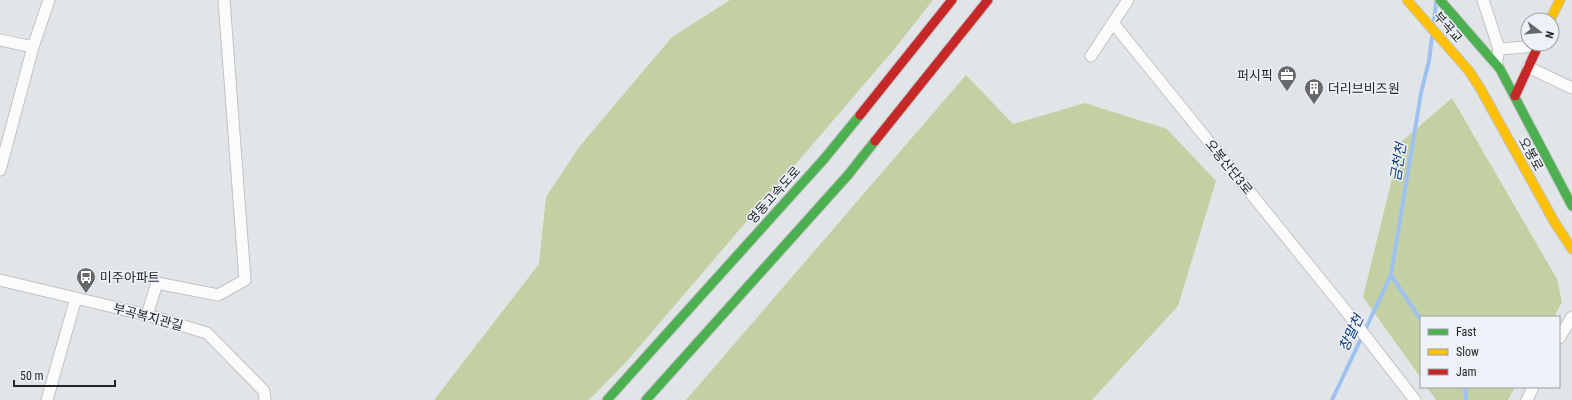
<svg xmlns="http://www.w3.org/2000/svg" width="1572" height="400" font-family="'Roboto Condensed','Noto Sans KR',sans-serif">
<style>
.green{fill:#c3d0a3}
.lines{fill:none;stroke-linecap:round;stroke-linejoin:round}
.stream{stroke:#9ec1f2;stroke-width:4}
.street-casing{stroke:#c0c2c4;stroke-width:13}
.fast-casing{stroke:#c0c2c4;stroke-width:11}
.slow-casing{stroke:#c0c2c4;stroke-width:11}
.jam-casing{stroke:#c0c2c4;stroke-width:11}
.street{stroke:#fbfbfb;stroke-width:11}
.fast{stroke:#4caf50;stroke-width:9}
.slow{stroke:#ffc107;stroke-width:9}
.jam{stroke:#c62828;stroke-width:9}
.labels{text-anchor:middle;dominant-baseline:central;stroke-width:3;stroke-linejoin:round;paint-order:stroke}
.street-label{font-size:13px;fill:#232527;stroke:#edf2f8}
.poi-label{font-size:13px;fill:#232527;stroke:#edf2f8;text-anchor:start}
.water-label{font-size:14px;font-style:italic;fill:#063471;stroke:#edf2f8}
</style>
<rect width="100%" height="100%" fill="#e2e5e7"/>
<g class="green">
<polygon points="730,0 933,0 896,47 627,361 589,400 434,400 539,264 546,197 579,147 672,37"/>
<polygon points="966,75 1013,124 1085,103 1167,129 1216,181 1178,306 1092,400 686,400"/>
<polygon points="1452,98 1557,279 1562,302 1554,317 1421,317 1421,378 1363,297 1401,142"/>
<polygon points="1427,387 1515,387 1508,400 1436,400"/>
</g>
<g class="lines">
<g class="stream">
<polyline points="1434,23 1436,2"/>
<polyline points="1421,320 1391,275 1421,93 1429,61 1432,36"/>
<polyline points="1465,387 1466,400"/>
<polyline points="1332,400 1391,275"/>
</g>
<g class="street-casing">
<g id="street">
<polyline points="1483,0 1499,49 1496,64"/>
<polyline points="1113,23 1346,311 1415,400"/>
<polyline points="0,40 33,47"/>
<polyline points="1499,49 1538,46"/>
<polyline points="1091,56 1128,0"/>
<polyline points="1528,67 1572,88"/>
<polyline points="0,170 33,47 49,0"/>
<polyline points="0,280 147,315 207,333 264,391 265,400"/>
<polyline points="147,315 157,283 218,295 245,280 224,0"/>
<polyline points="1559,338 1572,317"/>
<polyline points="47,400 76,298"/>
<polyline points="1527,400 1533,387"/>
</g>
</g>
<g class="fast-casing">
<g id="fast">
<polyline points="1440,0 1500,69 1572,206"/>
<polyline points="607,400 824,159 860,115"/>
<polyline points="646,400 848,175 875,141"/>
</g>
</g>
<g class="slow-casing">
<g id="slow">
<polyline points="1407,0 1469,71 1480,88 1555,223 1572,249"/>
<polyline points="1550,20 1560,0"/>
</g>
</g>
<g class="jam-casing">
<g id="jam">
<polyline points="1515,96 1539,44"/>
<polyline points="860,115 952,0"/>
<polyline points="875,141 988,0"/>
</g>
</g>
<use href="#street" class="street"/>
<use href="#fast" class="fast"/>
<use href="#slow" class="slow"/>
<use href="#jam" class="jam"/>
</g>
<defs>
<g id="office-pin" transform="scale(1)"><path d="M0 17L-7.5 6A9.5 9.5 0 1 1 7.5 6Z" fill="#66686a" stroke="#edf2f8"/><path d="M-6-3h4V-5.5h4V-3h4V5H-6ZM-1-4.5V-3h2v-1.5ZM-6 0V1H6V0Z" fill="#fff"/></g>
<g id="building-pin" transform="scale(1)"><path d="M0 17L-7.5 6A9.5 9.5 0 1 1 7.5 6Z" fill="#66686a" stroke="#edf2f8"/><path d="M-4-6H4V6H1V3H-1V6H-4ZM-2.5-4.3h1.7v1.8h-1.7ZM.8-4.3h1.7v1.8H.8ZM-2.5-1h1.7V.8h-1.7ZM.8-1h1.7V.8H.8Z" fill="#fff"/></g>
<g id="bus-pin" transform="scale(1)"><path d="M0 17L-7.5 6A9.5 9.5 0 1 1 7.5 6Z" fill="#66686a" stroke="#edf2f8"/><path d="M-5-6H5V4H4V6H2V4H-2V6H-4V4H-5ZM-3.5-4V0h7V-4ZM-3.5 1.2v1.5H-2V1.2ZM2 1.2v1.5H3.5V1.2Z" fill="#fff"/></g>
</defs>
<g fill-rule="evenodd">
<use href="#office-pin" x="1287" y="75"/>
<use href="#building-pin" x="1314" y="88"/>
<use href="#bus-pin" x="86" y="277"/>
</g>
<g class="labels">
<g class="street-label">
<text transform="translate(1448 27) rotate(49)">부곡교</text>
<text transform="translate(1531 154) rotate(61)">오봉로</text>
<text transform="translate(1229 167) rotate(51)">오봉산단3로</text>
<text transform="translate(774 195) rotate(-48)">영동고속도로</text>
<text transform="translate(148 317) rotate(15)">부곡복지관길</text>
</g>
<g class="poi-label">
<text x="1273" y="75" text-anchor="end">퍼시픽</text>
<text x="1328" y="88">더리브비즈원</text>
<text x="100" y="277">미주아파트</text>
</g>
<g class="water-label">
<text transform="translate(1398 162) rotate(-81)">금천천</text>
<text transform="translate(1351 333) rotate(-65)">창말천</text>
</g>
</g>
<rect x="1420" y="316" width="140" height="72" fill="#edf2f8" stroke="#9ca0a4"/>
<rect x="1428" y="329" width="20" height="6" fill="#4caf50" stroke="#9ca0a4"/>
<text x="1456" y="336" font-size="12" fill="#232527">Fast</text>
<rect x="1428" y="349" width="20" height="6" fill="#ffc107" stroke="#9ca0a4"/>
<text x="1456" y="356" font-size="12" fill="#232527">Slow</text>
<rect x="1428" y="369" width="20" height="6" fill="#c62828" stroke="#9ca0a4"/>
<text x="1456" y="376" font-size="12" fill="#232527">Jam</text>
<g transform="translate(1540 32) rotate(106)"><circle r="19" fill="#edf2f8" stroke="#9ca0a4"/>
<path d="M0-3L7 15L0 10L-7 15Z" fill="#66686a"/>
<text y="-6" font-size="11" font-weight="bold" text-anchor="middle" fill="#232527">N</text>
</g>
<path d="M14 380v6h101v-6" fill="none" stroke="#232527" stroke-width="2"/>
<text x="20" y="380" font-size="12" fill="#232527" stroke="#edf2f8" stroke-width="3" paint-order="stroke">50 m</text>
</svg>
